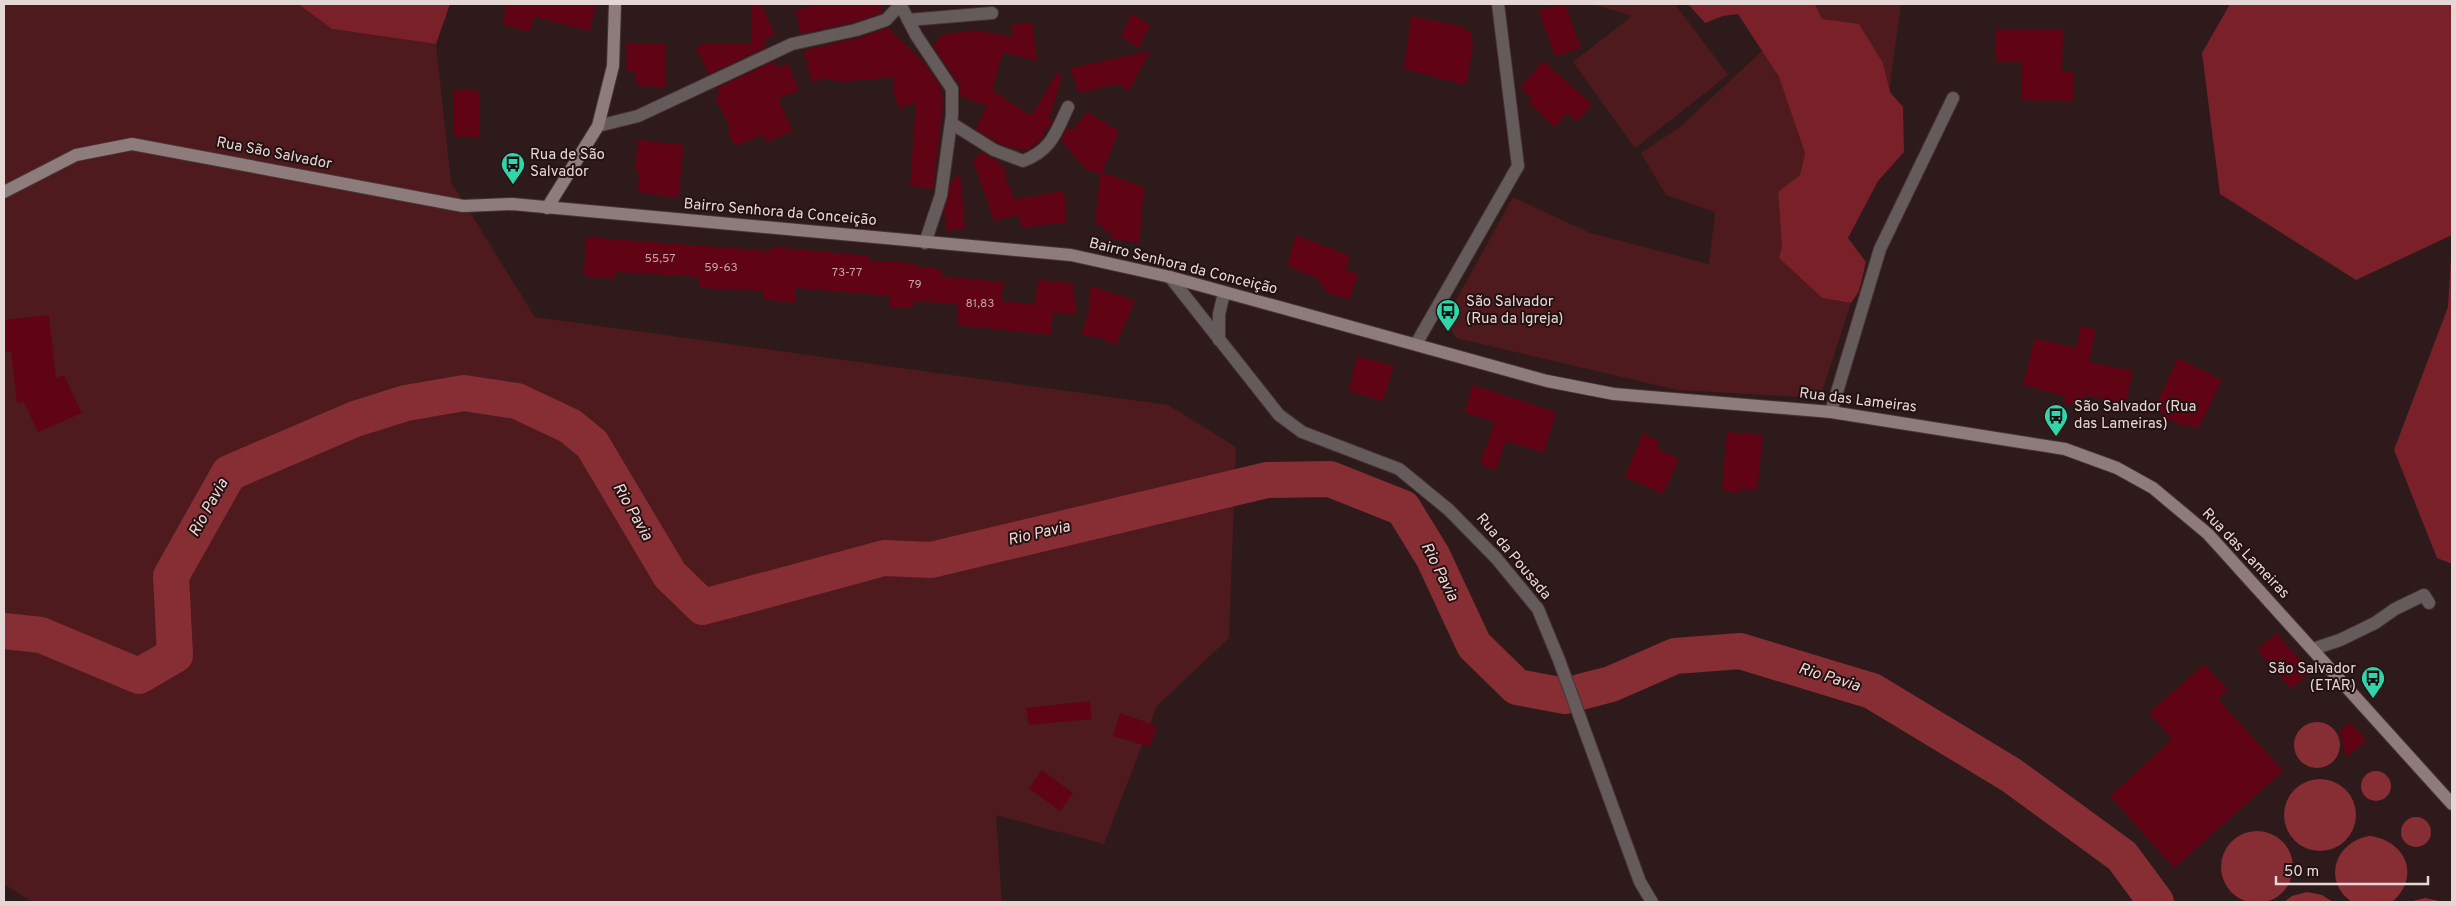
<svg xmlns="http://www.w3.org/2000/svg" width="2456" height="906" font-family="Overpass,sans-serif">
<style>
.green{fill:#4e1a1d}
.forest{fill:#792029}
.water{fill:#872d34}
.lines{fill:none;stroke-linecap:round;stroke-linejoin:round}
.river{stroke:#872d34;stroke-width:36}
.building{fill:#600315}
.street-casing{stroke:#483434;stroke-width:14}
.secondary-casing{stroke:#483434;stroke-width:14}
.street{stroke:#665b5b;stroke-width:12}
.secondary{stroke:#8e7c7c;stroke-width:12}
.labels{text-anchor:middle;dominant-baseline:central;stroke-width:4;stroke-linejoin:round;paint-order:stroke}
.number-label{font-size:12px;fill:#c4a2a6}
.street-label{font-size:15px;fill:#e5d7d6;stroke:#241111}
.poi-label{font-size:15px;fill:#e5d7d6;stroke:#241111;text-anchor:start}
.water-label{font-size:16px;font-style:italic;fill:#f2d7d6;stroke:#241111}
</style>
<rect width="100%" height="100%" fill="#2e1a1a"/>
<g class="green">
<polygon points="4,4 298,4 332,29 436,44 451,182 535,317 1168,405 1236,447 1229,638 1157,706 1104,844 996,815 1002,902 32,902 4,884"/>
<polygon points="1592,4 1647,4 1645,6 1648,4 1675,4 1728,75 1635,148 1573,62 1632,16"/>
<polygon points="1815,4 1901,4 1889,92 1883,63 1822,19"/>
<polygon points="1763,50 1782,84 1805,153 1800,175 1778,193 1782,247 1779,258 1822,298 1851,303 1820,398 1677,390 1456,338 1445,320 1513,197 1590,233 1709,264 1715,212 1666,195 1641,153 1680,127"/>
</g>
<g class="forest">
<polygon points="298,4 450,4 436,44 332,29"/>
<polygon points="1688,4 1815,4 1822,19 1859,24 1883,63 1890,92 1903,107 1904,152 1878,181 1848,238 1866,262 1859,291 1851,303 1822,298 1779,258 1782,247 1778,192 1800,175 1805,153 1779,77 1738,14 1723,16 1705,23"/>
<polygon points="2230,4 2452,4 2452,235 2356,280 2220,194 2202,53"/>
<polygon points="2452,241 2452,564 2437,558 2394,450 2448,307"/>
</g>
<g class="water">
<circle cx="2317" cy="745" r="23"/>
<circle cx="2376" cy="786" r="15"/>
<circle cx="2320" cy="815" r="36"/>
<circle cx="2416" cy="832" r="15"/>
<circle cx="2257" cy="867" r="36"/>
<path d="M2369,836c26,2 47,25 35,51 -3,5 -8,13 -13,15 -10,4 -28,0 -39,0 -30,-21 -17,-60 17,-66z"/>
<polygon points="2307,892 2322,895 2333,902 2284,902 2292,896"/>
<polygon points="2425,898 2444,902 2409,902"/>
</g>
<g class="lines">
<polyline class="river" points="4,631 41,635 139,676 175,655 171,576 229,473 355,419 406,403 464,393 517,401 570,426 592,444 670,575 703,607 884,558 931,560 1267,480 1330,479 1403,508 1433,557 1474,645 1517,687 1565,696 1611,684 1675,656 1740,651 1872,691 2011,775 2122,856 2156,902"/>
</g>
<g class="building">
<polygon points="505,4 596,4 590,31 534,17 529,32 504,25"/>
<polygon points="751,4 761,4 775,35 763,40 766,47 709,74 696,48 705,43 751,43"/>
<polygon points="820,4 880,4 883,12 854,22 801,34 795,10"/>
<polygon points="1565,4 1581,48 1555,56 1538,10"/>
<polygon points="1132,13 1150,25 1138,48 1121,36"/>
<polygon points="1411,16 1461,26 1471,33 1473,46 1466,85 1404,69"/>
<polygon points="1032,22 1037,61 1003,52 992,90 1031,116 1057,73 1062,76 1049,119 1053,121 1049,128 1047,125 1042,139 1029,149 1015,149 998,143 976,129 987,106 960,96 959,84 933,46 941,35 974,30 1013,37 1011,25"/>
<polygon points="889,27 892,32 926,65 940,86 943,103 933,189 910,185 916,102 900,109 893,93 894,77 841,82 822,78 812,83 804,50 858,38"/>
<polygon points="1995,29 2063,29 2062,72 2073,72 2073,101 2022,100 2022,62 1995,62"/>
<polygon points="626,44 665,44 666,87 637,86 635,72 627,71"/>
<polygon points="1150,51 1129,91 1117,84 1079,93 1070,68"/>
<polygon points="774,61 778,68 788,64 799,90 778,99 793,131 766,142 762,135 735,146 727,130 731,129 715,98 720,95 716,88"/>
<polygon points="1543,61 1592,104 1577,122 1567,113 1555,127 1529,103 1533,99 1520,88"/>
<polygon points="454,89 479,91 479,137 454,136"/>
<polygon points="1087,112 1119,131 1102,172 1144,187 1139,243 1112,239 1112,232 1104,231 1104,226 1095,224 1100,173 1087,171 1061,140 1067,128 1072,130"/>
<polygon points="638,140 684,145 678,198 638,192 639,172 635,172"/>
<polygon points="981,152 996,160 1007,171 1004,174 1014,199 1064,191 1067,222 1022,228 1018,215 994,221 973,160"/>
<polygon points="960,173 965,228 947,231 944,212 951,182"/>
<polygon points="1296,235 1350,256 1346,270 1358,275 1349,300 1324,291 1325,286 1318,283 1319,279 1287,266"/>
<polygon points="586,237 770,251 771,247 870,256 870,261 916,263 917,267 941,269 941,276 1003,282 1002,301 1035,304 1038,280 1073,283 1076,315 1053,312 1051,335 957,325 958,304 914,301 914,308 889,307 890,296 796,288 795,303 764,299 764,291 699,288 699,277 616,272 616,279 584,276"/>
<polygon points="1090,286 1135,300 1116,345 1100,338 1082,335 1086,318 1088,318"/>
<polygon points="49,315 56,378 64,375 82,413 38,432 24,402 17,403 11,351 4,352 4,320"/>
<polygon points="2081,326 2096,330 2089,362 2133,371 2126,404 2085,395 2082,407 2063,402 2065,396 2023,385 2035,338 2076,348"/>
<polygon points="1357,356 1394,366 1383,401 1349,391"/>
<polygon points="2178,358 2222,380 2198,429 2187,424 2185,427 2164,417 2166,415 2154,409"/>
<polygon points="1472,385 1556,412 1544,453 1506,441 1495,471 1480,463 1495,422 1465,413"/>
<polygon points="1727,432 1763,435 1757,490 1739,488 1739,493 1722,490"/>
<polygon points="1643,433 1659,442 1657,448 1679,459 1663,494 1625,477"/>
<polygon points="2276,633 2311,672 2291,689 2257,650"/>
<polygon points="2204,664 2228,690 2218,699 2283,771 2174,868 2110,796 2172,739 2149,713"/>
<polygon points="1090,701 1092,719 1029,725 1026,708"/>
<polygon points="1120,713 1157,726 1150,747 1113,736"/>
<polygon points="2350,722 2366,740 2346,758 2340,731"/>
<polygon points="1042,770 1073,793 1060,811 1029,788"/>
</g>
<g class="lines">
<g class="street-casing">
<g id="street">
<polyline points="900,4 916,35 952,89 952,115 941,195 925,243"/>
<polyline points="908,20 992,13"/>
<path d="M951,123l43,27 29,11c29,-11 33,-29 45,-54"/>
<polyline points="598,126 638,116 792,44 856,30 886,20 901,4"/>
<polyline points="1170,277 1279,415 1302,432 1399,469 1449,510 1496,558 1538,609 1559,660 1640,882 1652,902"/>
<polyline points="1219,340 1219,314 1224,293"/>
<polyline points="1416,344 1518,166 1498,4"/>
<polyline points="1831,412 1880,249 1953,98"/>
<polyline points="2313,649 2340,640 2375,623 2395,609 2424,595 2429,603"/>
</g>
</g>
<g class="secondary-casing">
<g id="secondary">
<polyline points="4,192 76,155 132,144 463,206 512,204 1071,255 1170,277 1547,381 1614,394 1831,412 2065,449 2117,468 2153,488 2208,534 2452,804"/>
<polyline points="547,208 598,126 613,66 615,4"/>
</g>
</g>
<use href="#street" class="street"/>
<use href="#secondary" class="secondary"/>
</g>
<defs>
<g id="bus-pin" transform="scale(1.25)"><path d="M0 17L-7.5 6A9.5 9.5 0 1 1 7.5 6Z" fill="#32d4a9" stroke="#241111"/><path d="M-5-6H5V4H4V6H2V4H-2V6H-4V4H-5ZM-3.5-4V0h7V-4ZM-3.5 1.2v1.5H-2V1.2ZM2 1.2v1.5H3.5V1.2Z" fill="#111"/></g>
</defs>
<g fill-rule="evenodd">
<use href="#bus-pin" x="513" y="164"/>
<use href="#bus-pin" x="1448" y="311"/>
<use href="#bus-pin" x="2056" y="416"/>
<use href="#bus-pin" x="2373" y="678"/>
</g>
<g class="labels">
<g class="number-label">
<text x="660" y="259">55,57</text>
<text x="721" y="268">59-63</text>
<text x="847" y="273">73-77</text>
<text x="915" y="285">79</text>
<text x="980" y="304">81,83</text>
</g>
<g class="street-label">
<text transform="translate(274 154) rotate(11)">Rua São Salvador</text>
<text transform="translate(780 213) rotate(5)">Bairro Senhora da Conceição</text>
<text transform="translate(1183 267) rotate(14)">Bairro Senhora da Conceição</text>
<text transform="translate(1858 401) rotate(7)">Rua das Lameiras</text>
<text transform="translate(2245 554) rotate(46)">Rua das Lameiras</text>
<text transform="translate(1513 557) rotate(50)">Rua da Pousada</text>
</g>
<g class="poi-label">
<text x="530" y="155">Rua de São<tspan x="530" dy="17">Salvador</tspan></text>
<text x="1466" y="302">São Salvador<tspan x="1466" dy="17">(Rua da Igreja)</tspan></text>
<text x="2074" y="407">São Salvador (Rua<tspan x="2074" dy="17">das Lameiras)</tspan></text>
<text x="2356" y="669" text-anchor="end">São Salvador<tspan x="2356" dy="17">(ETAR)</tspan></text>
</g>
<g class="water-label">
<text transform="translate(209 508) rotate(-61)">Rio Pavia</text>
<text transform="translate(632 512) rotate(60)">Rio Pavia</text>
<text transform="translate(1039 534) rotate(-13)">Rio Pavia</text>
<text transform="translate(1439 572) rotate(63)">Rio Pavia</text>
<text transform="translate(1829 678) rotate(17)">Rio Pavia</text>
</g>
</g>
<rect width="2456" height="906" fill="none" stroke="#e5d7d6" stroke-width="10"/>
<path d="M2276 876v8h152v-8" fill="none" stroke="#e5d7d6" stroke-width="2.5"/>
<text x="2284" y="876" font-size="15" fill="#e5d7d6" stroke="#241111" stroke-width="4" paint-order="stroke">50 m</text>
</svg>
